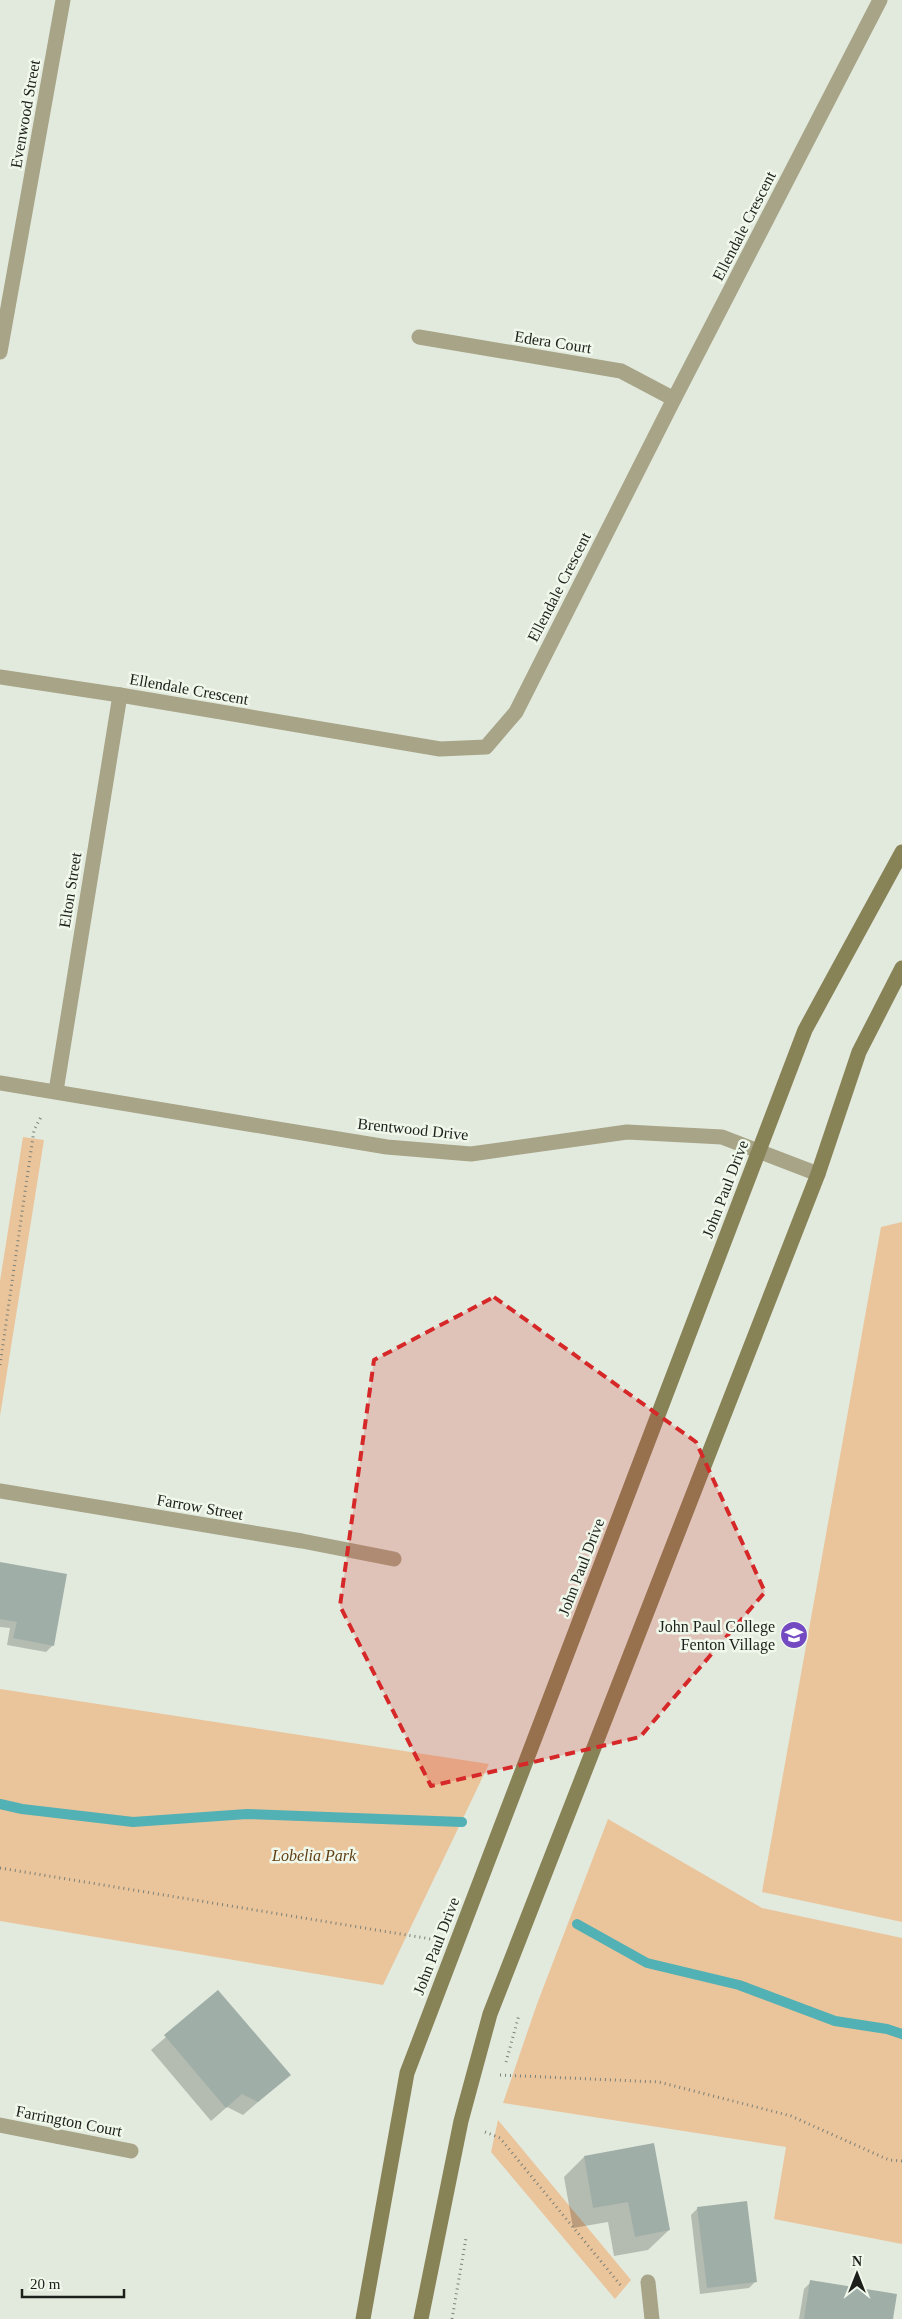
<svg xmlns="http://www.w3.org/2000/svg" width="902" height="2319" font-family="Georgia,serif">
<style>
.green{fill:#eac49b}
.shadow{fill:#0003}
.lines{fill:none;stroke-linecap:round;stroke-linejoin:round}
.stream{stroke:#51b1b4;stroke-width:10}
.building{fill:#a0aea8}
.path{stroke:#7b8178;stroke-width:3;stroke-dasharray:1 4;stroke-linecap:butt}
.street{stroke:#a7a487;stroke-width:15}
.secondary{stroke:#888257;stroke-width:15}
.marked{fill:#d62828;fill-opacity:0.2;stroke:#d62828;stroke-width:4;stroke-dasharray:10 6;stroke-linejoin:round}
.labels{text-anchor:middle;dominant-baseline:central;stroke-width:5;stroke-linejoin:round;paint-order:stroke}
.street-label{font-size:16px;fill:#1c1f1a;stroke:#f0f8eb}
.poi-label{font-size:16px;fill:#1c1f1a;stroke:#f0f8eb;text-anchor:end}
.park-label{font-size:16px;font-style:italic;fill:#603f15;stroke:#f0f8eb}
</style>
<rect width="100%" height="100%" fill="#e2eade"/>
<g class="green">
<polygon points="23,1137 44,1140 0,1416 0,1281"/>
<polygon points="902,1222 902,1922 762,1892 881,1227"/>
<polygon points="0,1689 489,1764 383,1985 0,1921"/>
<polygon points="608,1819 762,1908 902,1938 902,2244 774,2219 786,2147 503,2103 537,2004"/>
<polygon points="498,2120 631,2280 615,2299 491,2152"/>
</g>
<g class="shadow">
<polygon points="0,1564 53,1645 46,1652 7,1645 10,1628 0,1627"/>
<polygon points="218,1992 289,2075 243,2115 227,2107 211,2121 151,2050"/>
<polygon points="584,2157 669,2230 648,2250 614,2256 608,2222 573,2228 564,2177"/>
<polygon points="698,2208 756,2281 749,2288 700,2294 691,2215"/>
<polygon points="811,2282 892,2319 799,2319 804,2289"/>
</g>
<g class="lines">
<g class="stream">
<polyline points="0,1804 22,1809 133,1822 247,1814 462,1822"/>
<polyline points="577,1924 647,1963 739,1985 835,2021 887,2029 902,2034"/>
</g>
</g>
<g class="building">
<polygon points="0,1562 67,1574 54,1646 13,1638 17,1622 0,1619"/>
<polygon points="218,1990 291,2075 258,2102 242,2094 226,2108 164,2035"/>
<polygon points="654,2143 670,2230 635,2237 628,2202 593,2208 584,2156"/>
<polygon points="747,2201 757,2282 707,2288 697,2207"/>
<polygon points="810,2280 897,2294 893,2319 804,2319"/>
</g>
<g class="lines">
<g class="path">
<polyline points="0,1365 34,1130 42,1115"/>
<polyline points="0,1868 431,1939"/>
<polyline points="506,2062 519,2015"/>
<polyline points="500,2075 659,2082 791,2116 889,2160 902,2161"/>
<polyline points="485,2132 500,2138 622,2287"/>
<polyline points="452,2319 466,2238"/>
</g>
<g class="street">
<polyline points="419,337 621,371 674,399"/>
<polyline points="0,352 63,0"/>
<polyline points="0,677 120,695 440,749 486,747 516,712 674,399 880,0"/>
<polyline points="0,1083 387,1147 471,1154 627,1132 722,1137 818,1174"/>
<polyline points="56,1091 120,695"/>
<polyline points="0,1491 302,1541 394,1559"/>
<polyline points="0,2125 131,2151"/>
<polyline points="648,2282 652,2319"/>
</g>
<g class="secondary">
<polyline points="363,2319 407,2073 805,1030 902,852"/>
<polyline points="421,2319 461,2121 490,2014 818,1174 859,1052 902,968"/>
</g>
</g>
<path class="marked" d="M494,1297l202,145 69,150 -125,145 -209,49 -91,-180 34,-246z"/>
<defs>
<g id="school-disc" transform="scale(1.4375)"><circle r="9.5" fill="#734ac2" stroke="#f0f8eb"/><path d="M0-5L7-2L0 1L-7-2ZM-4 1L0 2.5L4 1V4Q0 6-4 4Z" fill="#fff"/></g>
</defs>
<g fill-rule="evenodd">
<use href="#school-disc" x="794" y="1635"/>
</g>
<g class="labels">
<g class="street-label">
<text transform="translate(25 114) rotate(-80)">Evenwood Street</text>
<text transform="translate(744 226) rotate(-63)">Ellendale Crescent</text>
<text transform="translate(553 342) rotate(9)">Edera Court</text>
<text transform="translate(559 587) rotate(-63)">Ellendale Crescent</text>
<text transform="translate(189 689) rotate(10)">Ellendale Crescent</text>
<text transform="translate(70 890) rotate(-81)">Elton Street</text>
<text transform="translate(413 1129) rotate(6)">Brentwood Drive</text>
<text transform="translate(725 1189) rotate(-69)">John Paul Drive</text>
<text transform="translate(200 1507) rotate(10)">Farrow Street</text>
<text transform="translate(581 1567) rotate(-69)">John Paul Drive</text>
<text transform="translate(436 1946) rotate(-69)">John Paul Drive</text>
<text transform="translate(69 2121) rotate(11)">Farrington Court</text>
</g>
<g class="poi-label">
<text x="775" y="1626">John Paul College<tspan x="775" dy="18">Fenton Village</tspan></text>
</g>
<g class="park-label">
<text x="314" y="1855">Lobelia Park</text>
</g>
</g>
<g transform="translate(857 2274)" stroke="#f0f8eb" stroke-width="4" paint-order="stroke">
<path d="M0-4L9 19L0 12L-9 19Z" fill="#1c1f1a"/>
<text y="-8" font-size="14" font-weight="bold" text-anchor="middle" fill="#1c1f1a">N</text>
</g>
<path d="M22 2289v8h102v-8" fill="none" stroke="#1c1f1a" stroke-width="2.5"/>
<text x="30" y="2289" font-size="15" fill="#1c1f1a" stroke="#f0f8eb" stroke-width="4" paint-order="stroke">20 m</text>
</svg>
